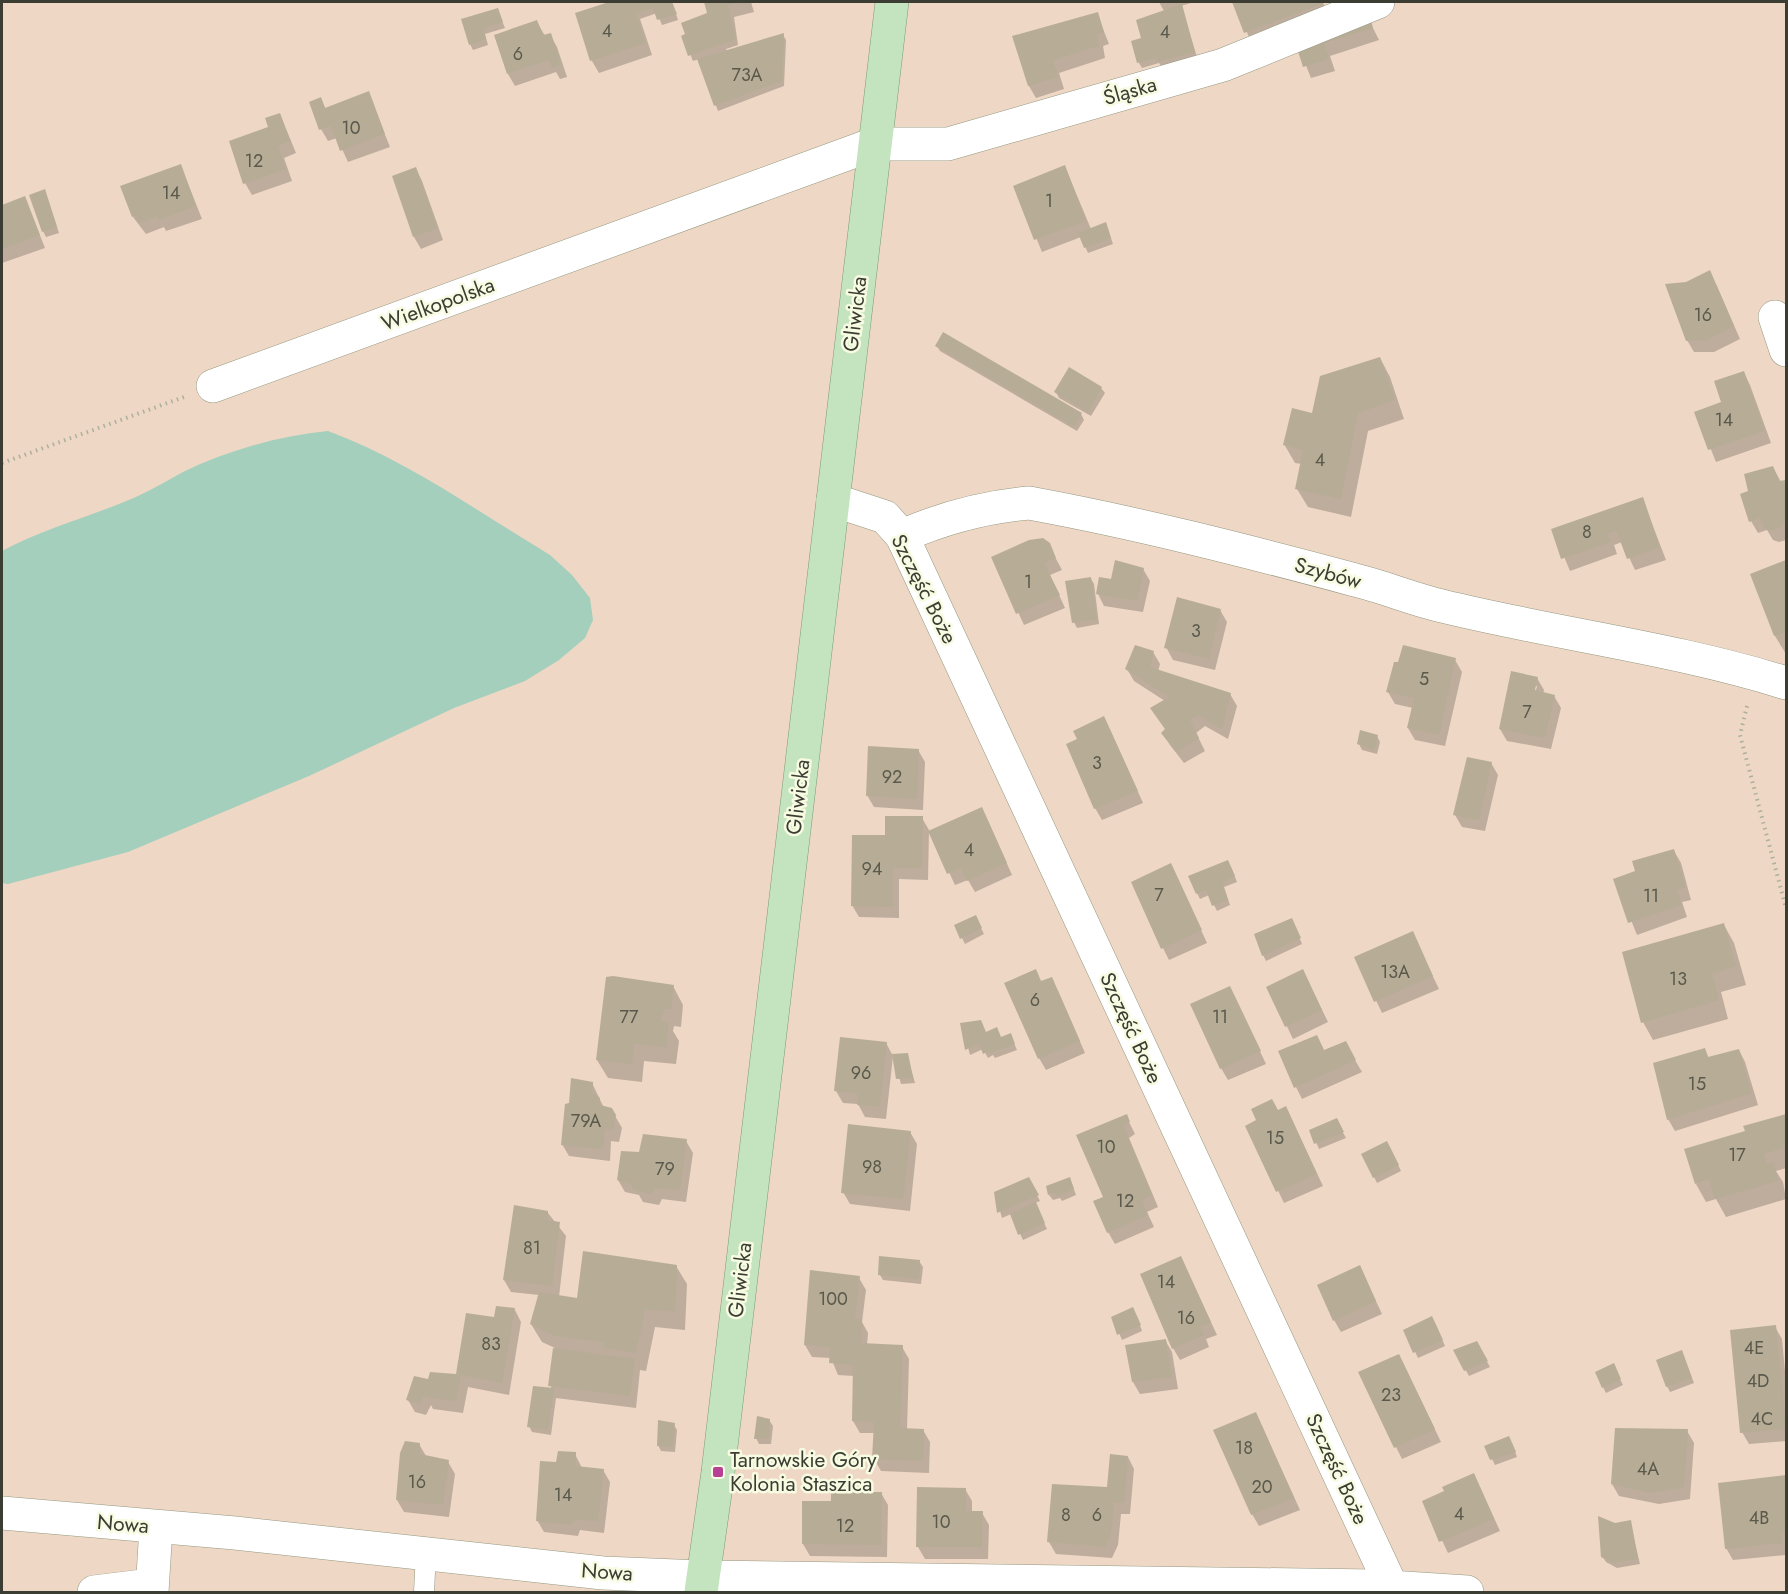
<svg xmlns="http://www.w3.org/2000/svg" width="1788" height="1594" font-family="Jost,sans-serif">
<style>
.green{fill:#eed7c4}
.water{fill:#a4cfbd}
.shadow{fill:#0003;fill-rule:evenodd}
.building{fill:#b7ad96}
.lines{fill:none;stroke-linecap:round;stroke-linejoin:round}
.lane-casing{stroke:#959981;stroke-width:21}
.street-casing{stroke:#959981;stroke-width:34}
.primary-casing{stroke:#7b9d73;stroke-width:34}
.path{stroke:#acb09c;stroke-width:4;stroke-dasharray:1.5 4.5;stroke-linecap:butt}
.lane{stroke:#fff;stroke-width:20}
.street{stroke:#fff;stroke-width:33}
.primary{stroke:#c4e3bf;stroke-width:33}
.poi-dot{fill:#b73f94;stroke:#f7fbe1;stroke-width:2}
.labels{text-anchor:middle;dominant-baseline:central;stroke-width:5;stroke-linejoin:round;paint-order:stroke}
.number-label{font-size:18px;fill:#5a594c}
.street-label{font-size:21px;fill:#3b3d33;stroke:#f7fbe1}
.poi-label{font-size:21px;fill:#3b3d33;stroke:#f7fbe1;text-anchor:start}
</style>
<rect width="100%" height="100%" fill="#e9eed4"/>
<rect class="green" x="2" y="2" width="1784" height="1590"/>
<path class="water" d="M328,431c79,29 150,81 222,124l22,20 18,23 3,22 -8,18 -26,22 -34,21 -71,27 -145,68 -181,76 -120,32 -6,-1v-332c43,-23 91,-35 136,-55 15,-7 30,-16 45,-24 46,-22 95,-36 145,-41z"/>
<g class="shadow">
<polygon points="614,2 672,2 678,20 662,25 657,13 640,19 652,55 599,73 592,61 577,14"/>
<polygon points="706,2 751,2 754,12 734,17 738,45 726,49 727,52 783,35 786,40 784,86 718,111 699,59 693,61 683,37 709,13"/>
<polygon points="1159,2 1194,2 1181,6 1197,57 1162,67 1159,63 1142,68 1139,63 1148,16 1164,11"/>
<polygon points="1234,2 1323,2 1328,16 1252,44"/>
<polygon points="497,9 505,28 485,34 488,45 473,50 470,44"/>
<polygon points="1097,14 1109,44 1103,46 1105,58 1059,73 1064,89 1036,98 1029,86 1014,37"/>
<polygon points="1369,20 1379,40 1330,56 1335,71 1311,78 1297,43"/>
<polygon points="537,22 545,36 550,35 557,47 567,77 560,79 556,72 515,86 508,74"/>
<polygon points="368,93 390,147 348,162 337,138 328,141 321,129 320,99 326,109"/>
<polygon points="280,114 296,153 284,158 292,181 252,195 245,183 270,128"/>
<polygon points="181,166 202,219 166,231 164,227 146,234 133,217"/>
<polygon points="1065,167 1091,229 1108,229 1113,244 1088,253 1081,237 1042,252 1015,186"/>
<polygon points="416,169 422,181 443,240 421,249 414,237 394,177"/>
<polygon points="47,197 59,233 46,237 43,231"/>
<polygon points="25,198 45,248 2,263 2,207"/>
<polygon points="1687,283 1716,284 1740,339 1714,352 1694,352 1687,340"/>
<polygon points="937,346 1081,414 1084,420 1077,431 940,351"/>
<polygon points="1380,358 1390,377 1404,419 1368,431 1351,517 1308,507 1297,489 1302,464 1295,463 1284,444 1313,415"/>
<polygon points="1744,373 1750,385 1771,443 1716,462 1696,412 1723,403"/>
<polygon points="1101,388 1105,393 1091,416 1059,398 1056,392"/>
<polygon points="1773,467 1781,482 1786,483 1786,540 1779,542 1773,540 1767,530 1758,533 1751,521 1750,492"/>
<polygon points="1642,498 1666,560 1635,570 1622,542 1614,545 1617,554 1570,571 1553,530"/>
<polygon points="1048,544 1062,570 1050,575 1065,608 1024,625 993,558"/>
<polygon points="1786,562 1786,654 1775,636 1752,574"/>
<polygon points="1143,569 1150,581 1143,612 1104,606 1098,594"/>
<polygon points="1091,579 1094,584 1099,624 1077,628 1074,622"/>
<polygon points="1220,610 1227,622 1215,670 1173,660 1166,647"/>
<polygon points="1153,652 1160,664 1158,672 1230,694 1237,706 1228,739 1205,726 1196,733 1205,751 1184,763 1170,745 1163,733 1166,730 1152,709 1165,701 1134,681 1127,669"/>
<polygon points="1455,660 1462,672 1445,746 1415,740 1408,728 1413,708 1395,704 1388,692"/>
<path d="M1537,678l7,12 -1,4 11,2 7,12 -10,41 -44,-8 -7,-12zM1534,686h3l-3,12z"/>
<polygon points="1110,730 1143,803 1102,820 1095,808"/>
<polygon points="1377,736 1380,742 1377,754 1362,750 1359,744"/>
<polygon points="918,750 925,762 923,810 874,807 867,795"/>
<polygon points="1491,763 1498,775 1485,831 1462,827 1455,815"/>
<polygon points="922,818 929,830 928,880 899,879 899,918 859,917 852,905 886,836"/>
<polygon points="988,821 1012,875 975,892 968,880 955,885 930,832"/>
<polygon points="1674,851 1681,863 1691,900 1682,902 1687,917 1637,935 1615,880 1637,872"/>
<polygon points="1171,865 1207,943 1169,960 1163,948"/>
<polygon points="1231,867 1237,882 1224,887 1230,905 1217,911 1209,895 1200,899 1197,893"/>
<polygon points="978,922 984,934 965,944 956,926"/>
<polygon points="1294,925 1302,944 1266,961 1263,955"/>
<polygon points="1724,925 1734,943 1746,985 1721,992 1728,1019 1653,1040 1643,1022"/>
<polygon points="1412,933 1439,989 1382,1013 1356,958"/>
<polygon points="1035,971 1042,983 1058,991 1085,1053 1046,1070 1039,1058"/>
<polygon points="1303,971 1328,1022 1293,1039 1268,987"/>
<polygon points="673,986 683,1005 681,1027 674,1026 673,1031 679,1041 676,1064 644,1061 642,1082 608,1078 597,1060"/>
<polygon points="1230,988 1266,1064 1228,1080 1221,1068"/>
<polygon points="962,1024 1013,1041 1017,1050 995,1058 993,1055 988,1058 983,1049 970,1055"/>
<polygon points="886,1043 893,1056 907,1054 915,1083 901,1084 893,1056 886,1119 865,1117 858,1104 843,1103 836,1091"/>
<polygon points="1704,1050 1709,1058 1739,1050 1745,1062 1758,1105 1675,1131 1668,1119"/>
<polygon points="1325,1051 1352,1055 1362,1072 1302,1099 1296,1087"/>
<polygon points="592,1083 604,1108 611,1109 622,1128 619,1142 611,1141 610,1161 569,1156 562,1144 570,1105"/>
<polygon points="1278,1112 1292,1120 1323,1186 1284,1203 1247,1126"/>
<polygon points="1126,1116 1135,1134 1129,1138 1158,1207 1147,1212 1154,1227 1115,1244 1108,1232 1105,1197 1078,1136"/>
<polygon points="1786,1116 1786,1168 1776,1171 1783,1182 1786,1199 1726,1217 1716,1199 1706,1202 1696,1184 1747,1132 1745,1127"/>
<polygon points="1336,1120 1346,1138 1319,1149 1311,1131"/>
<polygon points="910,1132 917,1144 910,1211 850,1204 843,1192"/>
<polygon points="686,1141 693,1153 686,1202 662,1199 659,1205 643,1202 639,1195 625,1192 618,1180 640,1154"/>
<polygon points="1390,1148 1401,1171 1377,1183 1363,1154"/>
<polygon points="1029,1179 1040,1201 1035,1203 1047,1229 1023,1240 1011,1214 1002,1218 995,1193"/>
<polygon points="1072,1184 1076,1195 1062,1201 1060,1198 1053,1200 1049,1195"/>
<polygon points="548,1213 566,1236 559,1297 578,1300 676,1266 687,1284 685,1330 655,1327 646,1371 640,1370 636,1408 556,1398 551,1435 532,1432 529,1426 551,1389 555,1348 542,1342 531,1324 539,1295 511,1292 504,1280"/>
<polygon points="1181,1258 1217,1335 1206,1339 1209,1347 1180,1360 1173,1348"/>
<polygon points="919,1261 923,1267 921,1284 883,1280 880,1275"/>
<polygon points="1360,1267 1382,1314 1341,1332 1334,1320"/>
<polygon points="859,1278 866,1290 862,1322 868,1333 867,1345 902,1347 909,1359 907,1430 923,1430 930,1442 929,1473 881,1471 874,1459 875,1433 860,1433 853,1421 854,1376 838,1375 831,1358 812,1357 805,1345"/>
<polygon points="515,1310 521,1322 509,1395 468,1387 463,1413 433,1409 431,1405 426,1415 415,1412 408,1400 429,1381 457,1375 495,1319"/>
<polygon points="1136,1315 1142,1331 1122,1340 1113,1318"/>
<polygon points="1435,1323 1445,1346 1418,1358 1405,1330"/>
<polygon points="1775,1327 1782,1339 1786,1382 1786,1441 1749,1444 1742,1432"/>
<polygon points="1165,1340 1172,1352 1178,1389 1140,1394 1133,1382 1127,1346"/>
<polygon points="1477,1343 1490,1367 1469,1376 1455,1351"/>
<polygon points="1682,1352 1694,1383 1670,1392 1667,1386"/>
<polygon points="1399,1355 1441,1442 1402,1459 1396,1447"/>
<polygon points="1616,1371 1623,1385 1606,1393 1603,1387"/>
<polygon points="769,1420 773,1426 771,1444 759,1444 756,1438"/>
<polygon points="674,1425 677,1430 675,1452 661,1451 658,1445"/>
<polygon points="1262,1426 1300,1510 1259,1526 1252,1514"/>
<polygon points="1687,1431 1694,1443 1690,1499 1659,1504 1619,1496 1612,1484"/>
<polygon points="1512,1443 1517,1457 1495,1465 1486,1447"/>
<polygon points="419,1444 426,1456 448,1462 455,1474 449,1517 404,1512 397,1500"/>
<polygon points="575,1454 582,1468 603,1470 610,1482 604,1533 580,1530 578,1536 544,1532 537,1520 557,1464"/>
<polygon points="1128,1457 1134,1469 1130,1514 1121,1514 1118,1545 1112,1558 1056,1554 1049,1542 1108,1489"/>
<polygon points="1786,1476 1786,1555 1733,1560 1726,1548 1719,1484"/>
<polygon points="1480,1487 1500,1531 1448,1553 1424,1502"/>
<polygon points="965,1489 972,1501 972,1513 982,1513 989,1525 988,1559 925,1559 918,1547"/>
<polygon points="881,1493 888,1505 887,1557 810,1556 803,1544 804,1503 832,1503"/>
<polygon points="1630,1522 1640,1564 1617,1568 1606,1562 1602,1556 1615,1525"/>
</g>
<g class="building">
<polygon points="609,2 672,2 677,14 657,20 653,8 636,13 646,43 590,61 575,13"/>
<polygon points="704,2 739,2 728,5 736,39 688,56 681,36 685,34 681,23 707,13"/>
<polygon points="1232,2 1321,2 1322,4 1244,33"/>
<polygon points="1182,4 1195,52 1157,62 1156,58 1137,63 1131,41 1141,38 1136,20"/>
<polygon points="498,8 503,22 483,28 486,39 469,45 461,19"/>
<polygon points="1098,12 1104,32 1097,34 1099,46 1053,60 1058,77 1028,86 1012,36"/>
<polygon points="1370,18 1373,28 1324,43 1329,59 1303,67 1295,42"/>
<polygon points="537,20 543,35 551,33 561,64 552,68 549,60 507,74 494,35"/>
<polygon points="784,33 782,81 714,106 697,59"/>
<polygon points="369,91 385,134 340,151 331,126 319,130 309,102 321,97 325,108"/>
<polygon points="280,113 290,141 278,146 286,169 243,184 229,141 268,127 265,118"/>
<polygon points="181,164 196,206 158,220 157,216 138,223 136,216 132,217 120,186"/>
<polygon points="1065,165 1086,221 1034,240 1013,186"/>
<polygon points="416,167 438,228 413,237 392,176"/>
<polygon points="45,189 57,227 42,232 29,195"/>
<polygon points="25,196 40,235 2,249 2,205"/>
<polygon points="1106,222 1111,238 1084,248 1078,233"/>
<polygon points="1710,270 1734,326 1707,340 1686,341 1665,284 1686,282"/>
<polygon points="943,332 1082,413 1074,427 935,346"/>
<polygon points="1380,357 1395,400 1358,413 1341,499 1295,489 1303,450 1283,445 1292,408 1312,413 1320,376"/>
<polygon points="1069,367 1102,387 1088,412 1054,392"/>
<polygon points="1744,371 1765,431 1708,450 1694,412 1721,402 1714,381"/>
<polygon points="1773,466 1779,481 1786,480 1786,521 1780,528 1771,531 1764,528 1760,518 1749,522 1740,494 1748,491 1744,474"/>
<polygon points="1643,497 1660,547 1627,559 1616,530 1608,533 1611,542 1561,559 1551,529"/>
<polygon points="1043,538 1050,543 1056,558 1044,563 1060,595 1016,614 991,557 1029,540"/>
<polygon points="1115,560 1144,568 1137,601 1096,594 1099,577 1111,579"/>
<polygon points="1786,560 1786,632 1774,636 1750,574"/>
<polygon points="1091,577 1097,619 1072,623 1065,581"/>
<polygon points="1177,597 1221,609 1209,659 1164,648"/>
<polygon points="1135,645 1154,651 1150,667 1231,693 1222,729 1198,715 1190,720 1199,738 1176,752 1161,733 1165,729 1150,708 1169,697 1125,669"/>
<polygon points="1403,645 1456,658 1439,735 1407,728 1414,698 1386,692 1394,662 1398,662"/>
<polygon points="1511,671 1538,677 1535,690 1555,695 1545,738 1499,729"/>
<polygon points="1104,716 1138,791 1094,809 1066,744 1077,739 1073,731"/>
<polygon points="1360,730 1378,735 1374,750 1357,744"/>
<polygon points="868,746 919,749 917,799 866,796"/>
<polygon points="1467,757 1492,762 1479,820 1453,815"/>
<polygon points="982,807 1007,863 967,881 961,868 947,874 928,831"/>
<polygon points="885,816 923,816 922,868 893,868 893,907 851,906 852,835 885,835"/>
<polygon points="1674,849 1686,888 1676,890 1682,905 1628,923 1613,879 1635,871 1632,861"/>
<polygon points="1228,860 1235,876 1222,882 1228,900 1212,906 1206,890 1196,894 1188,876"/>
<polygon points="1171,863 1202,930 1161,949 1131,882"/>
<polygon points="976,915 982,928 960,939 954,925"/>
<polygon points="1292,918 1301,938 1262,956 1254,934"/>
<polygon points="1724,923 1736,966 1712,974 1719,1000 1641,1023 1622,952"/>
<polygon points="1413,931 1433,976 1374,1002 1354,957"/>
<polygon points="1036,969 1041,981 1052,977 1080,1041 1038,1059 1004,983"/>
<polygon points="1303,969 1322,1010 1285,1027 1266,987"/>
<polygon points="613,976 674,985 671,1009 664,1009 661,1021 669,1022 666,1047 634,1044 632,1064 596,1060 606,977"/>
<polygon points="1230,986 1261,1051 1220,1069 1190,1004"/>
<polygon points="981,1020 986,1032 997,1027 1001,1037 1011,1033 1015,1044 990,1053 989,1051 983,1054 979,1044 965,1050 960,1023"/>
<polygon points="1317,1035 1324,1050 1346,1041 1356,1060 1294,1088 1278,1051"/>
<polygon points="840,1037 887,1042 880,1107 857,1105 858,1094 834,1091"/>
<polygon points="1705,1048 1708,1057 1739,1049 1752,1093 1667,1120 1653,1063"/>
<polygon points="908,1053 913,1078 896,1079 892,1054"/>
<polygon points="571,1078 593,1082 593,1093 600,1098 600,1105 612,1108 616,1115 613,1130 605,1129 603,1149 561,1145 565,1104 569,1103"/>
<polygon points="1272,1099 1278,1110 1286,1106 1317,1174 1276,1192 1245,1126 1256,1120 1251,1109"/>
<polygon points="1127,1114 1130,1122 1123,1125 1152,1195 1142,1200 1148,1215 1107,1233 1093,1201 1103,1197 1076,1135"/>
<polygon points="1786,1114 1786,1147 1764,1154 1767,1164 1773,1162 1778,1181 1715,1199 1709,1179 1695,1184 1684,1149 1745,1131 1743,1126"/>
<polygon points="1337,1118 1344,1132 1314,1144 1309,1130"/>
<polygon points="848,1124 911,1131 903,1199 841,1193"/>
<polygon points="643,1134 687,1139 680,1190 655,1188 652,1194 634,1190 631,1184 617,1180 621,1151 639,1152"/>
<polygon points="1387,1141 1399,1165 1373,1178 1361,1154"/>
<polygon points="1029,1177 1039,1195 997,1213 994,1192"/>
<polygon points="1070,1177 1074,1189 1058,1196 1055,1193 1048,1195 1046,1186"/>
<polygon points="1036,1202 1045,1223 1018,1235 1010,1214"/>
<polygon points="514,1205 548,1211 548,1220 560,1222 552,1286 503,1280"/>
<polygon points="583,1251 677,1265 675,1312 645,1309 636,1353 604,1348 604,1342 554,1336 530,1324 539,1292 577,1298"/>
<polygon points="879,1256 920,1260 919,1279 878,1275"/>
<polygon points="1181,1256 1211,1322 1200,1327 1204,1335 1172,1349 1140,1274"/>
<polygon points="1360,1265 1376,1301 1333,1321 1317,1285"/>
<polygon points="810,1270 860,1276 855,1319 862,1319 861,1343 903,1345 900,1428 924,1429 923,1461 872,1459 874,1422 852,1421 853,1365 829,1363 830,1347 804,1345"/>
<polygon points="496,1306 515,1308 502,1383 461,1375 456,1401 425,1397 424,1394 420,1404 406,1400 414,1376 428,1379 430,1372 456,1374 466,1313 494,1317"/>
<polygon points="1133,1307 1141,1325 1117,1335 1111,1317"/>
<polygon points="1432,1316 1443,1340 1413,1353 1403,1330"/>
<polygon points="1776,1325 1786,1429 1740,1433 1730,1330"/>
<polygon points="1166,1339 1172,1377 1132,1382 1125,1345"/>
<polygon points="1477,1341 1488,1361 1464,1371 1453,1350"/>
<polygon points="553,1348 635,1359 630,1396 548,1386"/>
<polygon points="1682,1350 1692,1378 1666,1387 1656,1360"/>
<polygon points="1399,1354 1435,1429 1394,1448 1358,1372"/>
<polygon points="1614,1363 1621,1379 1602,1388 1595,1372"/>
<polygon points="533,1386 554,1388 548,1430 527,1427"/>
<polygon points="1256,1412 1294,1498 1251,1515 1213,1430"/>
<polygon points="757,1416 770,1419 769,1438 754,1439"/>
<polygon points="658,1420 675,1423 673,1447 657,1446"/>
<polygon points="1615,1428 1688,1429 1684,1487 1651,1493 1611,1484"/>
<polygon points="1509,1436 1516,1452 1490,1460 1484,1446"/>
<polygon points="405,1441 420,1443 420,1454 449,1460 443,1505 396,1500 400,1453"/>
<polygon points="558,1451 576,1452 576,1466 604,1469 598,1522 574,1519 571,1525 536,1521 540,1461 556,1462"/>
<polygon points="1110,1454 1128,1456 1124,1503 1114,1502 1111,1532 1106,1547 1047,1542 1052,1484 1107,1487"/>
<polygon points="1474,1473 1494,1519 1439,1542 1422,1501 1444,1491 1442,1487"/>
<polygon points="1786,1475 1786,1533 1781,1533 1782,1543 1725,1549 1718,1483"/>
<polygon points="917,1487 966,1488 966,1511 983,1511 982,1547 916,1547"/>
<polygon points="831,1492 882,1492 881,1545 802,1544 802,1501 831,1501"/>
<polygon points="1598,1516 1615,1523 1631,1520 1638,1559 1613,1563 1601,1557"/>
</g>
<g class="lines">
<g class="lane-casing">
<polyline id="lane" points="424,1592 426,1553"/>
</g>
<g class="street-casing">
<g id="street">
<polyline points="1775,317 1786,350"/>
<polyline points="213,386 874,144 948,144 1223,65 1378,2"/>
<polyline points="833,500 885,517 902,536 1394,1592"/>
<path d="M902,536c41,-18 81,-29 127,-33 109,20 218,48 326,77 29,7 57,19 87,26 114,28 232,42 344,77"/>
<polyline points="2,1513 235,1533 603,1573 701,1577 1374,1586 1467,1592"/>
<polyline points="94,1592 151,1585"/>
<polyline points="152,1592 156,1527"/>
</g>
</g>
<g class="primary-casing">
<polyline id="primary" points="701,1592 718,1472 892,2"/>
</g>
<g class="path">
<polyline points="2,463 184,397"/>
<polyline points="1747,706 1740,735 1786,908"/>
</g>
<use href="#lane" class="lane"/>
<use href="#street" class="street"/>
<use href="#primary" class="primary"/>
</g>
<rect class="poi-dot" x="712" y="1466" width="12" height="12" rx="3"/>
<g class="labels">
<g class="number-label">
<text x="607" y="31">4</text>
<text x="1165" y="32">4</text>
<text x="518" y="54">6</text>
<text x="747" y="75">73A</text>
<text x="351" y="128">10</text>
<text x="254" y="161">12</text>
<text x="171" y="193">14</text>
<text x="1049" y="201">1</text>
<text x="1703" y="315">16</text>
<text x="1724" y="420">14</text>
<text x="1320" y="460">4</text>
<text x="1587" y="532">8</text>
<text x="1028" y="582">1</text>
<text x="1196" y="631">3</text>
<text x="1424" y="679">5</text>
<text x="1527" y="712">7</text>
<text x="1097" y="763">3</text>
<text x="892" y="777">92</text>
<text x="969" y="850">4</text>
<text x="872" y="869">94</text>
<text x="1159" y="895">7</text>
<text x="1651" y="896">11</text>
<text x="1395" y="972">13A</text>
<text x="1678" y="979">13</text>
<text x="1035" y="1000">6</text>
<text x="629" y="1017">77</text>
<text x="1220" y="1017">11</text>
<text x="861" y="1073">96</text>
<text x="1697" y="1084">15</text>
<text x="586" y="1121">79A</text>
<text x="1275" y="1138">15</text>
<text x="1106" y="1147">10</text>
<text x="1737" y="1155">17</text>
<text x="872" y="1167">98</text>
<text x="665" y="1169">79</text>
<text x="1125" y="1201">12</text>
<text x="532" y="1248">81</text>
<text x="1166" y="1282">14</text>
<text x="833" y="1299">100</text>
<text x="1186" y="1318">16</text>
<text x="491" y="1344">83</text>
<text x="1754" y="1348">4E</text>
<text x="1758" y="1381">4D</text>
<text x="1391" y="1395">23</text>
<text x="1762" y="1419">4C</text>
<text x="1244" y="1448">18</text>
<text x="1648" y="1469">4A</text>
<text x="417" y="1482">16</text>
<text x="1262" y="1487">20</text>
<text x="563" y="1495">14</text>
<text x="1459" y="1514">4</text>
<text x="1066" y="1515">8</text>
<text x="1097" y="1515">6</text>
<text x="1759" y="1518">4B</text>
<text x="941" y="1522">10</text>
<text x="845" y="1526">12</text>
</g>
<g class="street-label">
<text transform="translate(1130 91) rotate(-16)">Śląska</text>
<text transform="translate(438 304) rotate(-20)">Wielkopolska</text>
<text transform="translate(855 314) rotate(-83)">Gliwicka</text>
<text transform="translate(1328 573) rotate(15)">Szybów</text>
<text transform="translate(924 589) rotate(63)">Szczęść Boże</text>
<text transform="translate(798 797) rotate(-83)">Gliwicka</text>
<text transform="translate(1131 1028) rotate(65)">Szczęść Boże</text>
<text transform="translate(740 1280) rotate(-83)">Gliwicka</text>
<text transform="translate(1337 1469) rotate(65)">Szczęść Boże</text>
<text transform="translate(123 1524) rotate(5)">Nowa</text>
<text transform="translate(607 1572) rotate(4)">Nowa</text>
</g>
<g class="poi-label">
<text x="730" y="1460">Tarnowskie Góry<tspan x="730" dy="24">Kolonia Staszica</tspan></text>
</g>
</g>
<rect width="1788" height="1594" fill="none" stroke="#3b3d33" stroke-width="6"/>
</svg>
